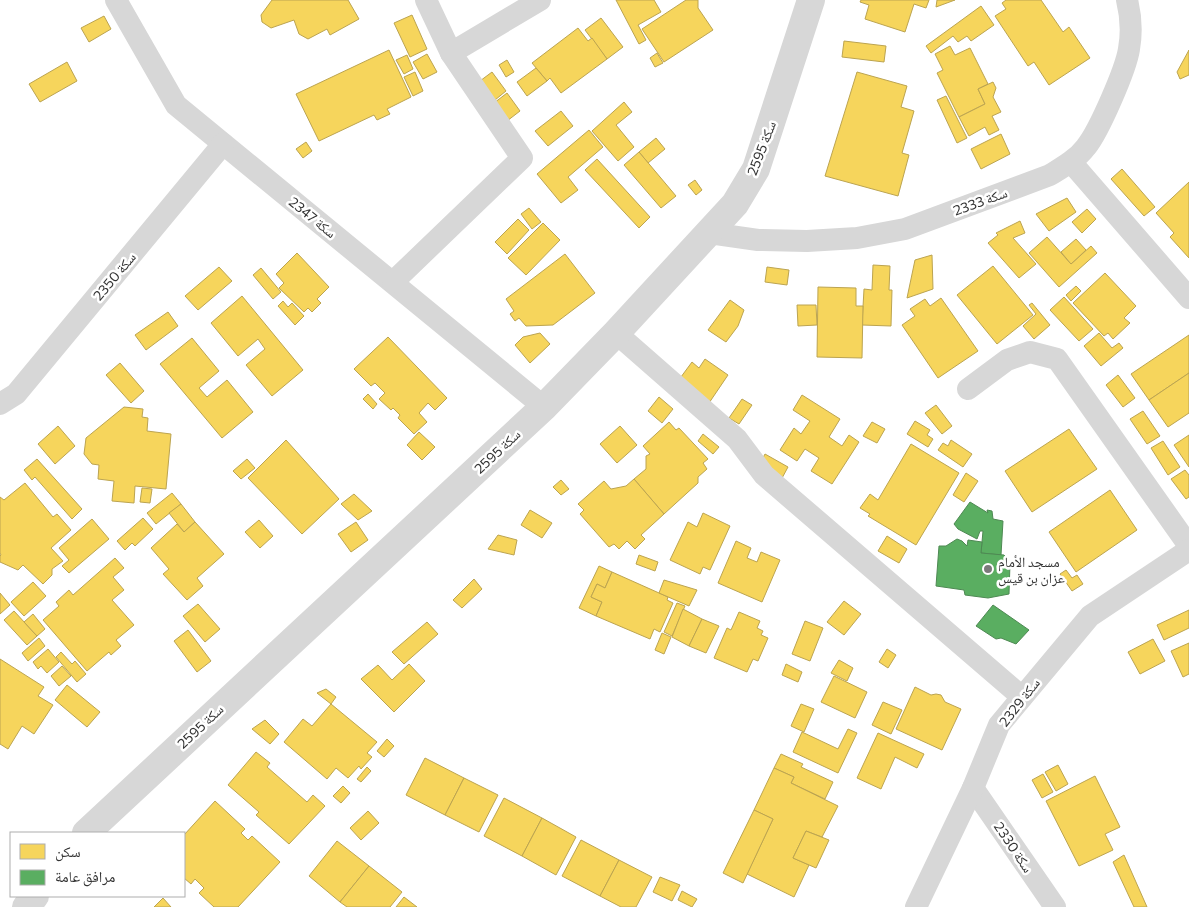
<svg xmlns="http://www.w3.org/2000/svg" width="1189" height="907" font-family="Commissioner,'Noto Naskh Arabic',sans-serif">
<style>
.homes{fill:#f6d55c;stroke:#bca450}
.public{fill:#5aae61;stroke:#4e8953}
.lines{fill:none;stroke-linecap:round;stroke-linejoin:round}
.minor{stroke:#d7d7d7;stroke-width:22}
.tertiary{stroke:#d7d7d7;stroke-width:28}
.poi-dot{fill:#7a7a7a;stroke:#fff;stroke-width:2}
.labels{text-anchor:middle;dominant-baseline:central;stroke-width:5;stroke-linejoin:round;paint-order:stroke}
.street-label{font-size:14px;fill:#333;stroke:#fff}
.poi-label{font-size:14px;fill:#333;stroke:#fff;text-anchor:start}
</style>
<rect width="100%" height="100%" fill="#fff"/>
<g class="homes">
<polygon points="272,0 348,0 359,19 330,35 327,29 308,39 299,34 294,20 271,28 262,22 261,15"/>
<polygon points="616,0 654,0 661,12 638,25 646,40 639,44"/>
<polygon points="686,0 698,0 698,8 713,30 664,62 642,29"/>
<polygon points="861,0 929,0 926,8 914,4 905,32 865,19 869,5 860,2"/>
<polygon points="937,0 955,0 936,7"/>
<polygon points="1006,0 1041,0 1063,32 1069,27 1090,58 1049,85 1034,62 1028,66 995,16 1006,9 1002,3"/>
<polygon points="981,6 994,25 971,41 967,36 958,42 953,36 931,53 926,46"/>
<polygon points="412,15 427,49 410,57 394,23"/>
<polygon points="104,16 111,29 89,42 81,28"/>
<polygon points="601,18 623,47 607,59 585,30"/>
<polygon points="578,28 588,41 592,38 607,59 561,93 550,78 547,81 532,63"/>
<polygon points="844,41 886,46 884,62 842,57"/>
<polygon points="950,46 955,55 970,48 988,84 978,89 985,104 959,117 937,73 943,70 935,54"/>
<polygon points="389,50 411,97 387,109 390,114 377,120 374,115 319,141 296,94"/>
<polygon points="1189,50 1189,75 1180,79 1177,72"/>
<polygon points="657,53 663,63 655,67 650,58"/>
<polygon points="427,54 437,72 423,79 413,62"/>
<polygon points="407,55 413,69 404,74 396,60"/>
<polygon points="507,60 514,72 506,77 499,65"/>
<polygon points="67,62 77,81 40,102 29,84"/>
<polygon points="536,68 547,81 527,96 517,82"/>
<polygon points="415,72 423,91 413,96 404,77"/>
<polygon points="492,72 506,91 495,100 480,81"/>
<polygon points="857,72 907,86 901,107 914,111 902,153 909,155 898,196 825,176"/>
<polygon points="993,82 996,88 993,97 1001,112 992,116 999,130 989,135 985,127 969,136 959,117 985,104 978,89"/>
<polygon points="507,93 520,111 507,121 494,103"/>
<polygon points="946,96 967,138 957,143 937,100"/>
<polygon points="624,102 632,112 616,125 634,147 618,161 592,131"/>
<polygon points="561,111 573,126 548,146 535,131"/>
<polygon points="589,130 603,147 568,177 578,190 561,203 537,174"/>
<polygon points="1001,134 1010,154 981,169 971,149"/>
<polygon points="656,138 665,149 648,163 639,152"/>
<polygon points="306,142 312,151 303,158 296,149"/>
<polygon points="639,152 676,196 661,208 624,165"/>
<polygon points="597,159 650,217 639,228 585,170"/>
<polygon points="1122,169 1155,207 1144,216 1111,179"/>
<polygon points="695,180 702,190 696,195 688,185"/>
<polygon points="1189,182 1189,258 1170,237 1174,233 1156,213"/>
<polygon points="1067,198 1076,212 1049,231 1036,214"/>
<polygon points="529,208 541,222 532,229 521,214"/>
<polygon points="1087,209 1096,219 1082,233 1072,222"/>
<polygon points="518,219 529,230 507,254 495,242"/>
<polygon points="1020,221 1025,233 1013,238 1036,264 1019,278 988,243 998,235 996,233"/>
<polygon points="543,223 560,240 526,275 508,258"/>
<polygon points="1047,237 1071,264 1091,246 1097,253 1059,287 1029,253"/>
<polygon points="1076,239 1086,250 1071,264 1061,252"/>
<polygon points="297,253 329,287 317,299 321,303 312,312 308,308 304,312 279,288 284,283 276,274"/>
<polygon points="565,254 595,293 553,325 526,326 519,318 515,321 510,314 514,311 506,299"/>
<polygon points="932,255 933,289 907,298 915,260"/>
<polygon points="873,265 890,266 889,290 892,290 891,326 862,325 864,289 872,290"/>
<polygon points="993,266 1033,315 997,344 957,295"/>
<polygon points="219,267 232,281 198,310 185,296"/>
<polygon points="767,267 789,270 787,285 765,282"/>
<polygon points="261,268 281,292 273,299 253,275"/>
<polygon points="1105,273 1136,306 1124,318 1130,323 1113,339 1108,333 1104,336 1073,303"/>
<polygon points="1076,286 1081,291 1071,301 1066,295"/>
<polygon points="818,287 856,288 856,306 863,306 862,358 817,357"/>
<polygon points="242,296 303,370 272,396 246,365 265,349 258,339 238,356 211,323"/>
<polygon points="1064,297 1093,329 1079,341 1050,310"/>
<polygon points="941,298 978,351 938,378 902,325 915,316 910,309 925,299 930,306"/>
<polygon points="730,300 744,310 738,326 726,342 708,330"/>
<polygon points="283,301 288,307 292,303 304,316 295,325 278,306"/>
<polygon points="1032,303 1050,325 1034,339 1023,326 1036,314 1029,305"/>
<polygon points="797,305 816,305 817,325 798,326"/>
<polygon points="168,312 178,326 146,350 135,335"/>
<polygon points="540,333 550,344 530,363 515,345 523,337"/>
<polygon points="1099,333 1112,348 1119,343 1123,348 1101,366 1084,346"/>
<polygon points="1189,335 1189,373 1149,400 1131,374"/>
<polygon points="388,337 447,398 435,410 428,403 419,413 427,422 414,434 398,418 400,415 393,408 391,410 379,399 385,393 375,383 371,386 354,369"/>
<polygon points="192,338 219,371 199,388 207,397 227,380 253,412 222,438 160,364"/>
<polygon points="705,359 728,375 709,403 678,381 692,362 699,368"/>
<polygon points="120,363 144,391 131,403 106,375"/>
<polygon points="1189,373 1189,413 1168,427 1149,400"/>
<polygon points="1118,375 1135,398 1123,407 1106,385"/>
<polygon points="368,394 377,404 373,409 363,399"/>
<polygon points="802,395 840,419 829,437 842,446 849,435 859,442 832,484 811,471 819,458 805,449 797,461 780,450 794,428 801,434 810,421 793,410"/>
<polygon points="659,397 673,409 662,423 648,411"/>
<polygon points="742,399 752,405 739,424 729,418"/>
<polygon points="936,405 952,426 942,434 925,413"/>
<polygon points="124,407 143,409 142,417 148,418 147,431 171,434 166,489 135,486 134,503 112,501 114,481 98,479 99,465 92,464 84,454 86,438"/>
<polygon points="1143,411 1160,436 1147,444 1130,419"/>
<polygon points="915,421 930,430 927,435 933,439 928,447 907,434"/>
<polygon points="669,422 676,430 679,428 708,459 703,463 707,469 698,477 698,483 664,514 634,479 646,469 646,456 650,454 643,446"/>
<polygon points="872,422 885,429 877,443 863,436"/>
<polygon points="58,426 75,446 55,464 38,444"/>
<polygon points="620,426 637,445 617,463 600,444"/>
<polygon points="1069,429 1097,469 1032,512 1005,471"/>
<polygon points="419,432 435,447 422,460 407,445"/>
<polygon points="703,434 719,447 713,454 698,441"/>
<polygon points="1189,435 1189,467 1174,445"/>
<polygon points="286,440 339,499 302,534 248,478"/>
<polygon points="951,440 972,454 963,467 938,450 943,443 948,446"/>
<polygon points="1163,441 1180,467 1168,475 1151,448"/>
<polygon points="911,444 959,473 916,545 868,516 870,514 860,508 870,494 878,500"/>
<polygon points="765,454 788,467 781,480 758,467"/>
<polygon points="37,459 82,509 72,519 35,477 32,480 24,470"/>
<polygon points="247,459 255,468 241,479 233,471"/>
<polygon points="1185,470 1189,475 1189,497 1186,499 1171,479"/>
<polygon points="966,473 978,481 964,502 953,495"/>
<polygon points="634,479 664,514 641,535 645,539 635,549 627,541 619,549 614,544 609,547 580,514 584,510 578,504 604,481 611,489 626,486"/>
<polygon points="561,480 569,489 561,495 553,487"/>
<polygon points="25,483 53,517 57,514 71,530 51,548 63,561 52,569 52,575 43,584 23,565 18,570 0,562 0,556 1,555 0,553 0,497 4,500"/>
<polygon points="142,488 152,489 150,503 140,502"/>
<polygon points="1110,490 1137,530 1076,572 1049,532"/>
<polygon points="172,493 181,504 156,524 147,513"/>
<polygon points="354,494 372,511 358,520 341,504"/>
<polygon points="181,504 195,522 184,532 169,513"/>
<polygon points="530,510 552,523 542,538 521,525"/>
<polygon points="703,513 730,526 710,570 703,567 700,574 670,560 688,522 697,527"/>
<polygon points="143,518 153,529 135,546 132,543 125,550 117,541"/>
<polygon points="92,519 109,539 69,573 62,566 69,560 59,548"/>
<polygon points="259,520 273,536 260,548 245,532"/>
<polygon points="195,522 224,554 197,578 203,586 187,600 163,574 169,569 151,548 177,524 184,532"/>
<polygon points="356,522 368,540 351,552 338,534"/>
<polygon points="498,535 517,540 514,555 488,549"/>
<polygon points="887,536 907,549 899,563 878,551"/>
<polygon points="736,541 751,548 747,558 757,562 761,552 780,560 762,602 718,583"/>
<polygon points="639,555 658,562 655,571 636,564"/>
<polygon points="115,558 124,568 113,577 124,590 112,600 134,625 116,640 121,646 111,655 109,652 87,671 43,620 59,606 56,602 69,590 73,595"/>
<polygon points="599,566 612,572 605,588 597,584 591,597 602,602 596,616 579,608"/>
<polygon points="1066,570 1072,578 1077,575 1083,584 1072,591 1060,574"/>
<polygon points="612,572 668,597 667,600 673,603 660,632 654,629 650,639 596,616 602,602 591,597 597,584 605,588"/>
<polygon points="474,579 482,589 462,608 453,600"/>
<polygon points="664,580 697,590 689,606 659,593"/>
<polygon points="33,582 46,596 24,616 11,602"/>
<polygon points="0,593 10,605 0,614"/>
<polygon points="844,601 861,614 844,635 827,622"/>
<polygon points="677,603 685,606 672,636 664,632"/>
<polygon points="198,604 220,629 205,642 183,616"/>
<polygon points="683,609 702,619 689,646 672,637"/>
<polygon points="1189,610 1189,628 1164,640 1157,625"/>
<polygon points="14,611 37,636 27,645 4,620"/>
<polygon points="739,612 760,621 757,628 763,631 761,635 768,638 758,661 753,659 747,672 714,658 727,628 731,630"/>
<polygon points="33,614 45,629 37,636 24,622"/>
<polygon points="702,619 719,626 706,653 689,646"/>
<polygon points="805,621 823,628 810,661 792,654"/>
<polygon points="427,622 438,634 404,664 392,652"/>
<polygon points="188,630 211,661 197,672 174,641"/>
<polygon points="662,633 671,637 664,654 655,650"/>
<polygon points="39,638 45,646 28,661 22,653"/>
<polygon points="1153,639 1165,661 1140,674 1128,652"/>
<polygon points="1189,643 1189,674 1183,677 1171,651"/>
<polygon points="48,649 59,662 47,673 41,666 38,669 33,662"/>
<polygon points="887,649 896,655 888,668 879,662"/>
<polygon points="61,652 72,664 75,661 86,674 77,682 56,657"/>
<polygon points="0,659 44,687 38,696 53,705 34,734 22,726 8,749 0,744"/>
<polygon points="839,660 853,668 847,681 831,673"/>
<polygon points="409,664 425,681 394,712 361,679 378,665 392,680"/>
<polygon points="786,664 802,672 798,682 782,675"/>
<polygon points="62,666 71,676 59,686 51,676"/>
<polygon points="834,676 867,692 855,718 821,702"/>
<polygon points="67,685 100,712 87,727 55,700"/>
<polygon points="915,687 931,695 936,694 941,695 945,702 961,709 942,750 896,729"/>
<polygon points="326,689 336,697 331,704 317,693"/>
<polygon points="883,702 902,710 891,734 872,725"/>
<polygon points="331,704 377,742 367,753 372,757 361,769 359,766 348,778 336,768 327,779 284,742 303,719 312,726"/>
<polygon points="801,704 814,709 804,732 791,726"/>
<polygon points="265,720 279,734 270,744 252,729"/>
<polygon points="848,729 857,733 838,773 793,752 802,732 838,749"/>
<polygon points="878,733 924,754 917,768 895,757 881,789 857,778"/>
<polygon points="387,739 394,746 384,757 377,751"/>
<polygon points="256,752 270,763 267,767 307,802 313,795 325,806 289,844 256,815 259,812 228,785"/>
<polygon points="781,754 803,764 801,767 833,782 825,799 791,783 794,777 774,768"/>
<polygon points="425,758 464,778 445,815 406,795"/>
<polygon points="1058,765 1068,784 1056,791 1045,772"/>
<polygon points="367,767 371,771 361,782 357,779"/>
<polygon points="774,768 794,777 791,783 838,806 822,837 806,831 793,858 809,865 794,897 747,874 773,819 754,810"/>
<polygon points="1043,774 1053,792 1042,798 1032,780"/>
<polygon points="1095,776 1120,827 1105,834 1113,850 1079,866 1046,801"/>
<polygon points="464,778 498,795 479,832 445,815"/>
<polygon points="343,786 350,793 341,803 333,796"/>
<polygon points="504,798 542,818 522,856 484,836"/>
<polygon points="215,801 245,829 241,833 248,840 252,836 280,862 238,907 214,907 199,893 204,888 195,879 191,884 184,878 184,835"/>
<polygon points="754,810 773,819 743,883 723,873"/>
<polygon points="368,811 379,823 361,840 350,828"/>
<polygon points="542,818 576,837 556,875 522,856"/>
<polygon points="806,831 829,840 816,868 793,858"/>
<polygon points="581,840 619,860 600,896 562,876"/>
<polygon points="337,841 369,866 340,902 309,876"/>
<polygon points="1124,855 1147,907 1134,907 1113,862"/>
<polygon points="619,860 652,877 636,907 621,907 600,896"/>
<polygon points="369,866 402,892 390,907 347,907 340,902"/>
<polygon points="660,877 680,885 672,901 653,892"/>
<polygon points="682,891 697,899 692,907 678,900"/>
<polygon points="404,897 417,907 396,907"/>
<polygon points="163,898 171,907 154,907"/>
</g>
<g class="public">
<polygon points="970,502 988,513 987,510 992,511 993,519 1003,521 1001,555 981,553 983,531 980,531 977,539 958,529 954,524"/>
<polygon points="957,539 962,541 967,546 968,540 982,542 981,553 1004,555 1007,558 1006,562 1010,563 1009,594 988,598 965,595 964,590 936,586 939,546 946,546"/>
<polygon points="993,605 1029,630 1016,644 1001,638 996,639 976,626"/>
</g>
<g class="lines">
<g class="minor">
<polyline points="116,0 176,105 544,407"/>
<polyline points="451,53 540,0"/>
<polyline points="1071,162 1189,298"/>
<path d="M709,233l49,7 49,1 50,-3 48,-9 145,-54c13,-8 27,-16 36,-28 13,-16 40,-78 43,-98 3,-17 2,-33 -2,-49"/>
<polyline points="393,282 522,158 451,53 426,0"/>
<polyline points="616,333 737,439 764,475 1022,697"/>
<polyline points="968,389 1007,360 1030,352 1057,359 1189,546"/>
<polyline points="0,404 16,394 223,144"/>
<polyline points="973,788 1055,907"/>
<polyline points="916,907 973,788 999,725 1090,616 1189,550"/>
</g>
<g class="tertiary">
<polyline points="86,833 544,407 616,333 735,204 756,169 811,0"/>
<polyline points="26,907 35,896"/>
</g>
</g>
<circle class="poi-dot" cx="988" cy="569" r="5"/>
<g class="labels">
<g class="street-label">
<text transform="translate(761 148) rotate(-69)">سكة 2595</text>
<text transform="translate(980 201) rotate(-20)">سكة 2333</text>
<text transform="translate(313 217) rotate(39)">سكة 2347</text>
<text transform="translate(114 276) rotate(-50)">سكة 2350</text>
<text transform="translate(497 451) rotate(-43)">سكة 2595</text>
<text transform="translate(1019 702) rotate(-52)">سكة 2329</text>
<text transform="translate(200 726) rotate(-43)">سكة 2595</text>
<text transform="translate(1014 847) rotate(56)">سكة 2330</text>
</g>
<g class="poi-label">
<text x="998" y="561">مسجد الأمام<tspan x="998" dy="16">عزان بن قيس</tspan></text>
</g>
</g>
<rect x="10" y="832" width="175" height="65" fill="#ffffff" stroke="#adadad"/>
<rect x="20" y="844" width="25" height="15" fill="#f6d55c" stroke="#adadad"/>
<text x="55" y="857" font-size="15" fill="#333333">سكن</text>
<rect x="20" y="870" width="25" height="15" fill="#5aae61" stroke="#adadad"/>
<text x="55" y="882" font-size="15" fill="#333333">مرافق عامة</text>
</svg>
